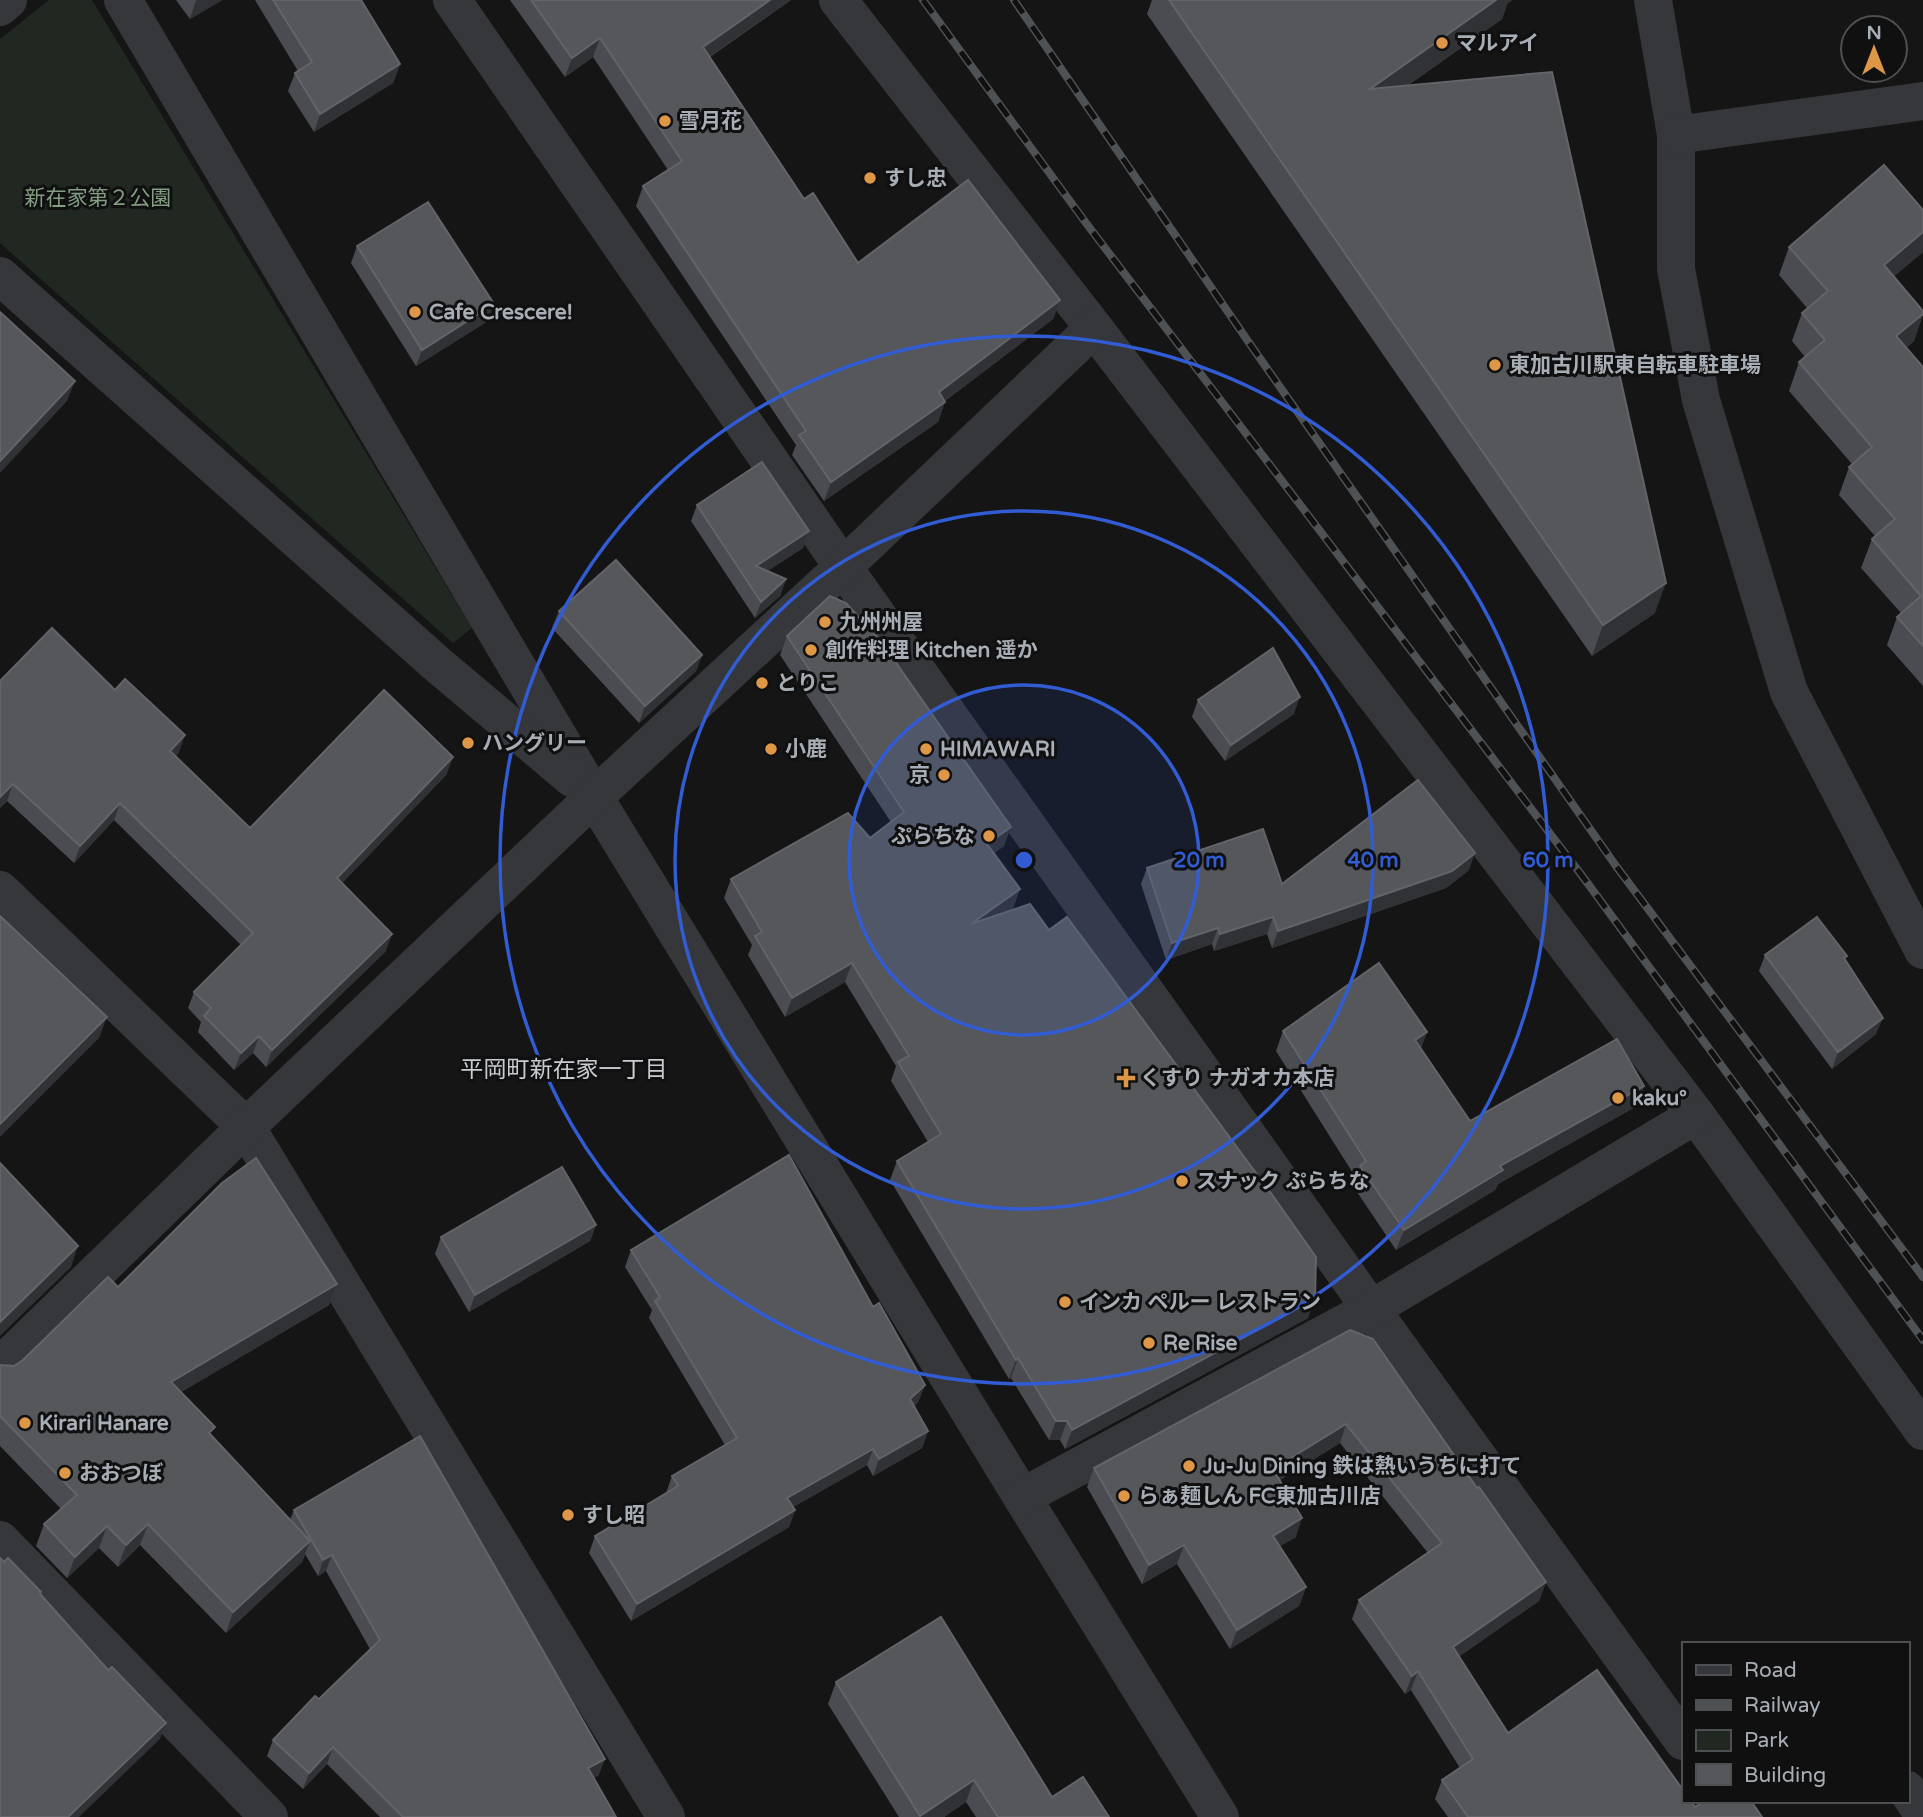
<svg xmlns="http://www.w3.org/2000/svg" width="1923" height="1817" font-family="'Varela Round','Noto Sans JP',sans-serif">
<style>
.green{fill:#212821}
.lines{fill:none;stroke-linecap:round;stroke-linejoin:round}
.minor{stroke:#36373b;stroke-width:38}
.rail-casing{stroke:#4f5255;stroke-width:8}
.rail{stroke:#101011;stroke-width:5;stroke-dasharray:16;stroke-linecap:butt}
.wall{fill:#4b4c51}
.shaded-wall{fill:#313235}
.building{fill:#55575b;stroke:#626469;stroke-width:2}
.ring{fill:none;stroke:#325cd3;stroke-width:3.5}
.poi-dot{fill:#dd9746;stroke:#101011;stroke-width:2.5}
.labels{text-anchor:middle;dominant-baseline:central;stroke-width:6;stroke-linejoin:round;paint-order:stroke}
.poi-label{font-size:21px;font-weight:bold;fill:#a8aeb5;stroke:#101011;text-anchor:start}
.park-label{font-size:21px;fill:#839e81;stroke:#101011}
.neighbourhood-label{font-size:23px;fill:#c8ccd1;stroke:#101011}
.centre{fill:#325cd3;stroke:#101011;stroke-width:3.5}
.ring-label{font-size:21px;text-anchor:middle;font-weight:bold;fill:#325cd3;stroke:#101011;stroke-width:6;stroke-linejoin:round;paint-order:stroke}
</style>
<rect width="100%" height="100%" fill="#151516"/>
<polygon class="green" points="49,0 92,0 472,628 453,643 0,243 0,39"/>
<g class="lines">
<g class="minor">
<polyline points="123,0 594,797 1022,1497 1220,1817"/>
<polyline points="452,0 843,567 1371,1309 1683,1741"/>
<polyline points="838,0 1094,328 1696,1115 1923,1431"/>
<polyline points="1653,0 1676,135 1676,269 1701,400 1789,692 1923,950"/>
<polyline points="0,7 8,0"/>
<polyline points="1676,135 1923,101"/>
<polyline points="0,276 437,664 572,778"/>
<polyline points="0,890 246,1127 666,1817"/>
<polyline points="0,1366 246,1127 594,797 843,567 1094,328"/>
<polyline points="1022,1497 1371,1309 1696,1115"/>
<polyline points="0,1540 269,1817"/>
<polyline points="1907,1790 1923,1814"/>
</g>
<g class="rail-casing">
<g id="rail">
<polyline points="923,0 1086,223 1583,877 1923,1340"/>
<polyline points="1014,0 1252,347 1616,866 1923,1277"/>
</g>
</g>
<use href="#rail" class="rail"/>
</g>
<g class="wall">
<polygon points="176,0 222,0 190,19"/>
<polygon points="255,0 361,0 400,64 393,83 314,132 288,91 295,73 298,71"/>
<polygon points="510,0 791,0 710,57 804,199 858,263 1060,300 1053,319 945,401 938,422 824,501 792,455 796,445 636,206 643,186 668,170 593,57 565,77"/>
<polygon points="1152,0 1512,0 1507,4 1502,19 1407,86 1655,613 1592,656 1147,14"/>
<polygon points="1923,210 1923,252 1893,277 1923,314 1914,341 1906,348 1923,367 1923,686 1887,645 1897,617 1901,613 1861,568 1872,539 1875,536 1839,495 1849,467 1852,464 1789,391 1799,362 1805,357 1792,341 1802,313 1807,308 1779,275 1789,247"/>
<polygon points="357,246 488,321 416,366 351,263"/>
<polygon points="697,505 809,531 803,548 767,571 786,579 780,596 755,618 691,521"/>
<polygon points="559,611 702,655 696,671 639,723 552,628"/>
<polygon points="787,636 1004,846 994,853 1020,889 1013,908 1008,911 1308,1318 1065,1449 1060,1440 1049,1440 1011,1378 1009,1379 890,1180 897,1161 928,1142 891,1081 896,1066 845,982 785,1017 748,955 752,945 724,898 731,879 870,838 891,822 780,655"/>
<polygon points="0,681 115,690 179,752 176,756 250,828 447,774 342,883 386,951 266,1067 253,1053 234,1070 198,1032 201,1022 188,1008 194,992 241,945 114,820 74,863 7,801 0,808"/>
<polygon points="1198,700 1294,714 1225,761 1192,717"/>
<polygon points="1147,868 1282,884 1469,870 1446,888 1272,948 1267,934 1214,951 1212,944 1166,960 1141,884"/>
<polygon points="1765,955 1847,956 1845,960 1876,1034 1832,1069 1759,971"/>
<polygon points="1283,1031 1427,1032 1421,1048 1470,1121 1644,1086 1637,1106 1498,1184 1495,1190 1396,1250 1353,1186 1356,1178 1276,1051"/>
<polygon points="596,1225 590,1241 469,1312 435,1254 441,1237"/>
<polygon points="631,1250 873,1307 925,1385 918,1402 914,1406 928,1431 922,1448 873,1476 867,1465 793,1507 795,1510 789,1527 631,1621 589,1553 595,1536 666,1493 672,1476 725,1445 649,1318 652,1310 625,1267"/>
<polygon points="337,1284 329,1305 181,1392 212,1436 290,1520 294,1510 599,1775 594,1778 616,1817 380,1817 327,1764 303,1789 267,1756 273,1740 319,1699 370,1649 326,1571 318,1576 305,1554 302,1562 226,1633 140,1545 118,1567 99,1548 67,1578 36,1546 44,1524 61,1509 0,1446 0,1365 14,1366 23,1360 118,1287"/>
<polygon points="1350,1330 1477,1488 1546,1582 1539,1601 1459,1656 1508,1733 1695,1807 1762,1817 1448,1817 1435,1799 1442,1780 1460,1768 1411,1690 1405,1694 1352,1619 1359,1600 1428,1553 1340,1443 1280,1480 1296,1537 1280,1546 1306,1587 1299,1606 1230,1649 1177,1564 1142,1584 1087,1487 1094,1468"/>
<polygon points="836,1682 1052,1797 1109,1817 976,1817 966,1802 944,1817 899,1817 828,1704"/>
</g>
<g class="shaded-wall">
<polygon points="196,0 222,0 190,19"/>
<polygon points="770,0 791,0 696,66 703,47"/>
<polygon points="1496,0 1512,0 1507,4 1502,19 1358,120 1370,89"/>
<polygon points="600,38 593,57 565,77 572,58"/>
<polygon points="400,64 393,83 314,132 320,114"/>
<polygon points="1923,232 1923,252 1873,294 1884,265"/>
<polygon points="1060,300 1053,319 931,412 939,392"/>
<polygon points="494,304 488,321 416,366 422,350"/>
<polygon points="1923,314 1914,341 1886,364 1896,336"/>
<polygon points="75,381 67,401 0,473 0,461"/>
<polygon points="945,402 938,422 824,501 831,482"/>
<polygon points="809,531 803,548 750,583 756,566"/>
<polygon points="786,579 780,596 755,618 761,602"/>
<polygon points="1666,583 1655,613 1592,656 1603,625"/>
<polygon points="702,655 696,671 639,723 645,706"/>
<polygon points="1300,697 1294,714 1225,761 1231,745"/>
<polygon points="185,735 179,752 164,767 170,751"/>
<polygon points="453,757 447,774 331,894 337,878"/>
<polygon points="13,784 7,801 0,808 0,797"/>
<polygon points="120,803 114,820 74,863 80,846"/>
<polygon points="1011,827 1004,846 980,863 987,844"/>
<polygon points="1475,853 1469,870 1446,888 1272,948 1278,931"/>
<polygon points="1020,889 1013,908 964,943 971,924"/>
<polygon points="1273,917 1267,934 1214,951 1220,934"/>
<polygon points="1218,928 1212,944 1166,960 1172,943"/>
<polygon points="392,934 386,951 266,1067 272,1050"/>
<polygon points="852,963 845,982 785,1017 792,998"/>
<polygon points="107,1017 99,1038 0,1137 0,1124"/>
<polygon points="1883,1018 1876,1034 1832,1069 1838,1052"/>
<polygon points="1427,1032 1419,1052 1415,1040"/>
<polygon points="259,1036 253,1053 234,1070 241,1053"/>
<polygon points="1644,1086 1637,1106 1498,1184 1495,1190 1396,1250 1404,1230 1500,1166"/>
<polygon points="596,1225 590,1241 469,1312 475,1295"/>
<polygon points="78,1246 71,1267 0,1336 0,1322"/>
<polygon points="337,1284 329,1305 163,1403 171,1382"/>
<polygon points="1315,1299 1308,1318 1065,1449 1072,1430"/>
<polygon points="1018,1358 1011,1378 1009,1379 1016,1360"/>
<polygon points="925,1385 918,1402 904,1416 910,1399"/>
<polygon points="1056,1421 1067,1421 1060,1440 1049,1440"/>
<polygon points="1346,1424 1340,1443 1266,1488 1273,1469"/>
<polygon points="928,1431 922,1448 873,1476 879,1459"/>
<polygon points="873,1449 867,1465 781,1514 787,1498"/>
<polygon points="795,1510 789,1527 631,1621 637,1604"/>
<polygon points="1302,1518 1296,1537 1266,1554 1273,1536"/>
<polygon points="148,1524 140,1545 118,1567 126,1545"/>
<polygon points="107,1526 99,1548 67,1578 75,1557"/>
<polygon points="310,1541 302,1562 226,1633 233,1612"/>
<polygon points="1184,1545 1177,1564 1142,1584 1149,1565"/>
<polygon points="332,1555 326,1571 318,1576 323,1560"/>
<polygon points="1546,1582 1539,1601 1446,1666 1453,1647"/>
<polygon points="1306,1587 1299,1606 1230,1649 1237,1630"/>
<polygon points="1418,1671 1411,1690 1405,1694 1412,1676"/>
<polygon points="166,1723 160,1739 79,1817 68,1817"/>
<polygon points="333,1747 327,1764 303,1789 309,1773"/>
<polygon points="605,1759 599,1775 582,1784 588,1768"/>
<polygon points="974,1780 966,1802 944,1817 920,1817 920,1816"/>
</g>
<g class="building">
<polygon points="273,0 361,0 400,64 320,114 295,73 312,62"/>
<polygon points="531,0 770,0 703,47 804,199 813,193 858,263 968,180 1060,300 939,392 945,402 831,482 799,435 806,431 643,186 682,161 600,38 572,58"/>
<polygon points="1169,0 1496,0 1370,89 1552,72 1666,583 1603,625"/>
<polygon points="1884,165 1923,210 1923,232 1884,265 1923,311 1923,314 1896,336 1923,367 1923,646 1897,617 1921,596 1872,539 1895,519 1849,467 1872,447 1799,362 1825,340 1802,313 1828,291 1789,247"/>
<polygon points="428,202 494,304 422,350 357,246"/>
<polygon points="0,312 75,381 0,461"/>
<polygon points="762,462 809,531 756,566 786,579 761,602 697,505"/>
<polygon points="616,560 702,655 645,706 559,611"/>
<polygon points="830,596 846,603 880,640 1011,827 987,844 1020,889 971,924 1030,904 1049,930 1067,917 1273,1196 1316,1257 1315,1299 1072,1430 1067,1421 1056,1421 1018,1358 1016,1360 897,1161 941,1134 898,1062 909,1056 852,963 792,998 755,936 762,932 731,879 848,813 870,838 904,812 787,636"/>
<polygon points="52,628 115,690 125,679 185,735 170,751 250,828 384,690 453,757 337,878 392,934 272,1050 259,1036 241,1053 204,1016 211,1008 194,992 253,933 120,803 80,846 13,784 0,797 0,681"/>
<polygon points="1273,648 1300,697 1231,745 1198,700"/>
<polygon points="1418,780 1475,853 1452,871 1278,931 1273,917 1220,934 1218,928 1172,943 1147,868 1263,829 1282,884"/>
<polygon points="0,916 107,1017 0,1124"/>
<polygon points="1817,917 1847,956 1844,958 1883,1018 1838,1052 1765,955"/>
<polygon points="1379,963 1427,1032 1415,1040 1470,1121 1617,1039 1644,1086 1500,1166 1503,1170 1404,1230 1360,1166 1366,1161 1283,1031"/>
<polygon points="789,1155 873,1307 879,1303 925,1385 910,1399 928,1431 879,1459 873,1449 787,1498 795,1510 637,1604 595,1536 678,1486 672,1476 737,1438 655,1301 660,1297 631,1250"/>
<polygon points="256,1158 337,1284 171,1382 215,1427 209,1433 310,1541 233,1612 148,1524 126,1545 107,1526 75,1557 44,1524 77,1495 0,1416 0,1365 14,1366 23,1360 108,1277 118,1287 222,1183"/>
<polygon points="0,1163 78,1246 0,1322"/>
<polygon points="562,1167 596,1225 475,1295 441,1237"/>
<polygon points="1350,1330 1373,1339 1477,1488 1479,1487 1546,1582 1453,1647 1508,1733 1597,1670 1683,1790 1683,1801 1691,1801 1695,1807 1704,1801 1751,1801 1762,1817 1468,1817 1442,1780 1473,1759 1418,1671 1412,1676 1359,1600 1442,1543 1346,1424 1273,1469 1302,1518 1273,1536 1306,1587 1237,1630 1184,1545 1149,1565 1094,1468"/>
<polygon points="420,1436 605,1759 588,1768 616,1817 403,1817 333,1747 309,1773 273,1740 315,1696 319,1699 380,1640 332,1555 323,1560 294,1510"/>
<polygon points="0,1558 4,1562 8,1558 41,1592 40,1594 108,1670 112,1667 166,1723 68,1817 0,1817"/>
<polygon points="941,1617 1052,1797 1083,1777 1109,1817 998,1817 974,1780 920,1816 836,1682"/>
</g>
<circle cx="1024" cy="860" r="175" fill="#325cd3" fill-opacity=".12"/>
<g class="ring">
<circle cx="1024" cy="860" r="175"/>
<circle cx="1024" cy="860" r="349"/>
<circle cx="1024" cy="860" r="524"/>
</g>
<g class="poi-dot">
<circle cx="1442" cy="43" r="7"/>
<circle cx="665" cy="121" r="7"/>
<circle cx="870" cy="178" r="7"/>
<circle cx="415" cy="312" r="7"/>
<circle cx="1495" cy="365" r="7"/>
<circle cx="825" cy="622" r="7"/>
<circle cx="811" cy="650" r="7"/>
<circle cx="762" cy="683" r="7"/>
<circle cx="468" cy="743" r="7"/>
<circle cx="771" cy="749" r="7"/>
<circle cx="926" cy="749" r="7"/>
<circle cx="944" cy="775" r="7"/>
<circle cx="989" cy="836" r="7"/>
<path d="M1122.5 1067.5h7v7h7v7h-7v7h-7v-7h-7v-7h7z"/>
<circle cx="1618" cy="1098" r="7"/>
<circle cx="1182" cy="1181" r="7"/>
<circle cx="1065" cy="1302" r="7"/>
<circle cx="1149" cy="1343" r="7"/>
<circle cx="25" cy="1423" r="7"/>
<circle cx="1189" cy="1466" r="7"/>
<circle cx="65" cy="1473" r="7"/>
<circle cx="1124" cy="1496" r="7"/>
<circle cx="568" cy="1515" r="7"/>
</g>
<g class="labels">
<g class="poi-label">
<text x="1456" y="43">マルアイ</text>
<text x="679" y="121">雪月花</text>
<text x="884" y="178">すし忠</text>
<text x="429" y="312">Cafe Crescere!</text>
<text x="1509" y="365">東加古川駅東自転車駐車場</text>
<text x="839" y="622">九州州屋</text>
<text x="825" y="650">創作料理 Kitchen 遥か</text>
<text x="776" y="683">とりこ</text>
<text x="482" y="743">ハングリー</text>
<text x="785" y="749">小鹿</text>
<text x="940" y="749">HIMAWARI</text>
<text x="930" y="775" text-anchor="end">京</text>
<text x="975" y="836" text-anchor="end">ぷらちな</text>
<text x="1140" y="1078">くすり ナガオカ本店</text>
<text x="1632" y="1098">kaku°</text>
<text x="1196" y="1181">スナック ぷらちな</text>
<text x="1079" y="1302">インカ ペルー レストラン</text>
<text x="1163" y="1343">Re Rise</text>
<text x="39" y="1423">Kirari Hanare</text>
<text x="1203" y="1466">Ju-Ju Dining 鉄は熱いうちに打て</text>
<text x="79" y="1473">おおつぼ</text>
<text x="1138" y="1496">らぁ麺しん FC東加古川店</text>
<text x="582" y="1515">すし昭</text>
</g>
<g class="park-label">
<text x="98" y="198">新在家第２公園</text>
</g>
<g class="neighbourhood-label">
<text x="564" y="1070">平岡町新在家一丁目</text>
</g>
</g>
<circle cx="1024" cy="860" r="10" class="centre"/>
<g class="ring-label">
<text x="1199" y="867">20 m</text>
<text x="1373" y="867">40 m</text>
<text x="1548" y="867">60 m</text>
</g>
<rect x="1682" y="1642" width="228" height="161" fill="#101011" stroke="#4d4f53" stroke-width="2"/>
<rect x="1696" y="1665" width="35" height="10" fill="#36373b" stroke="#4d4f53" stroke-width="2"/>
<text x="1744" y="1677" font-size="21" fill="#a8aeb5">Road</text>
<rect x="1696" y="1700" width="35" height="10" fill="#4f5255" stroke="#4d4f53" stroke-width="2"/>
<text x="1744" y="1712" font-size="21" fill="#a8aeb5">Railway</text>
<rect x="1696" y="1730" width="35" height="21" fill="#212821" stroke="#4d4f53" stroke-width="2"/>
<text x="1744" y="1747" font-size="21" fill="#a8aeb5">Park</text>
<rect x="1696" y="1764" width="35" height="21" fill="#55575b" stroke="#4d4f53" stroke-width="2"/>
<text x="1744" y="1782" font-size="21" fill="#a8aeb5">Building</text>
<g transform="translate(1874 49)"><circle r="33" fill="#101011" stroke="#4d4f53" stroke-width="2"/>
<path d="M0-5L12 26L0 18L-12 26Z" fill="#dd9746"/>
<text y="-10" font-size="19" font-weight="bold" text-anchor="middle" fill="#a8aeb5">N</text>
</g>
</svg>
